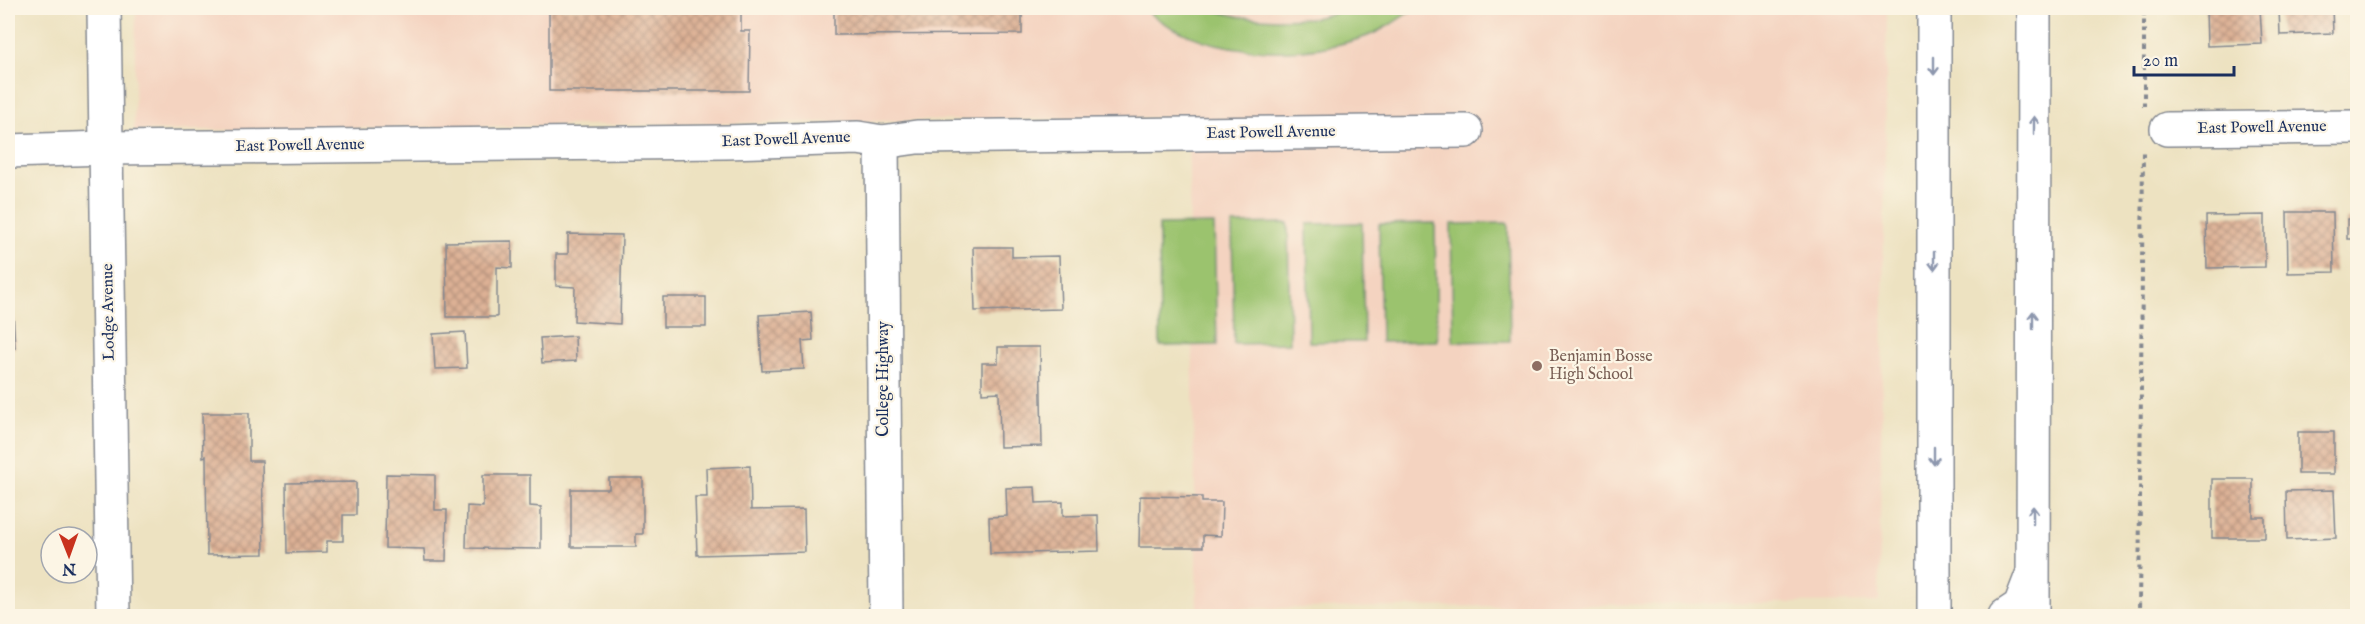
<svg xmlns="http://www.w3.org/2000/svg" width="2365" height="624" font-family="'IM FELL English',serif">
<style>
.built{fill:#f4d3c0}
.pitch{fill:#9bc36e;stroke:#5b7966;stroke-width:1.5}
.building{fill:url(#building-cross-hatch)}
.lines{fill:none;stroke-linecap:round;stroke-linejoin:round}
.minor-casing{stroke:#848890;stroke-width:36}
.highway-casing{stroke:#848890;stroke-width:36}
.path{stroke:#848890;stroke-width:4;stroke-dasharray:4.5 4.5;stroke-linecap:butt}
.minor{stroke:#fff;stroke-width:33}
.highway{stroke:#fff;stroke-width:33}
.oneway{stroke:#8d97ae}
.education-dot{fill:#8d6e63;stroke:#fcf5e5;stroke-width:2}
.labels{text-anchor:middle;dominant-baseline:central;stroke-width:4.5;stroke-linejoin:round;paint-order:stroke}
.street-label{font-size:16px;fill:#1b2f5e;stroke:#fcf5e5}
.education-label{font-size:16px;fill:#785e54;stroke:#fcf5e5;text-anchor:start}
</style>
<defs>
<pattern id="building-cross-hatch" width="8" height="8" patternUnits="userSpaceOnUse" patternTransform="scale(1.5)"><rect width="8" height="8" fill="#ddb194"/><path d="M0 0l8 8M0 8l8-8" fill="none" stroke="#b2907c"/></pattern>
</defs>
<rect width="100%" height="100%" fill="#fcf5e5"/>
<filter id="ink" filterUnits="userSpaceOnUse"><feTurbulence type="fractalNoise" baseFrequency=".0167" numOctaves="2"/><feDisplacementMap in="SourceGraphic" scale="12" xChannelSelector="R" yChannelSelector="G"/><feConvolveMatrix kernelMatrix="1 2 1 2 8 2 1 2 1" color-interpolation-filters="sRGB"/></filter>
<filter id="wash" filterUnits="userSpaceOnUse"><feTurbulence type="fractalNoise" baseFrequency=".008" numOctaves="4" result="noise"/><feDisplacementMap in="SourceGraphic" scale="24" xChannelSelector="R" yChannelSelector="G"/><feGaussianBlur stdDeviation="1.35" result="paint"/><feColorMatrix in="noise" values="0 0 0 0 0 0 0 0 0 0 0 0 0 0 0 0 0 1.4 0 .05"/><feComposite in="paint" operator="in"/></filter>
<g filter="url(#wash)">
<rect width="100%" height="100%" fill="#ede2c1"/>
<polygon class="built" points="136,8 1887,8 1879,602 1197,609 1188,117 134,131"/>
<g class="pitch">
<path d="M1143,8h61l37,9 36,2 37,-1 42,-10h59c-17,12 -36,25 -56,31 -69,21 -159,17 -216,-31z"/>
<polygon points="1288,223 1290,343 1234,344 1232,224"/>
<polygon points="1362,223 1364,342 1309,342 1307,224"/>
<polygon points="1435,223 1437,341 1381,342 1379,224"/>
<polygon points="1508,223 1510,341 1453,342 1451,224"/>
<polygon points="1214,224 1217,345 1160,346 1159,225"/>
</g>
<g id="blocks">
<g class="building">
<polygon points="549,8 741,8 741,31 750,31 749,91 549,91"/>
<polygon points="834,8 1022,8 1022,34 834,35"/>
<polygon points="2206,8 2260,8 2262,44 2207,46"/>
<polygon points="2279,8 2332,8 2333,33 2280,35"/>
<polygon points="2287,212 2333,212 2334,272 2288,273"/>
<polygon points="2265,215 2265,267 2207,268 2206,216"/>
<rect x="2347" y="219" width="11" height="20"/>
<polygon points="568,234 622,235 620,324 574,321 575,287 556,286 556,254 568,254"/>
<polygon points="512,241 512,268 497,267 497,317 447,317 446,242"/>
<polygon points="973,247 1012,247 1012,257 1059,256 1061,309 975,311"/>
<polygon points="8,294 12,294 15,348 8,349"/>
<rect x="663" y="297" width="43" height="30"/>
<polygon points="811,312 813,340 802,341 804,369 762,371 759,315"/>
<polygon points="465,332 467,368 435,369 433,334"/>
<polygon points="575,336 576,361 542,363 540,338"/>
<polygon points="998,347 1040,347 1042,446 1000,447 999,392 982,393 982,363 998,363"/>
<polygon points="202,413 249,413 249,461 262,461 264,554 207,555 206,456 203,457"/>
<rect x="2298" y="432" width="36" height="42"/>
<polygon points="750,466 751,510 804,509 805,552 697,555 695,497 707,497 706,468"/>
<polygon points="386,474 435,475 435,510 447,510 446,561 425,561 424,549 385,548"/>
<polygon points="483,475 530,475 530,506 541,507 541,549 466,548 467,506 483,507"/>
<polygon points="609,478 643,478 643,534 636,534 636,547 571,547 571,489 609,489"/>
<polygon points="2212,479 2253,479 2253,517 2265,517 2265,538 2212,538"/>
<polygon points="356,482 356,515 343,515 343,541 327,541 327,552 287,553 286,483"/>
<polygon points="1035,487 1036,503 1063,502 1063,516 1098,515 1099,551 990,554 989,517 1007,516 1006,488"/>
<polygon points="2334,490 2336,538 2287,540 2286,491"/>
<polygon points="1140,496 1202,497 1202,502 1222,502 1221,536 1203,535 1203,547 1139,547"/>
</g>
</g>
</g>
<g filter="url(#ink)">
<use href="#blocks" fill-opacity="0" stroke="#848890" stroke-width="1.5"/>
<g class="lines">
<g class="minor-casing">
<g id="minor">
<polyline points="104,8 113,616"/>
<polyline points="2167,129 2358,127"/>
<polyline points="882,142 886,616"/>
<polyline points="8,151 106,148 726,142 858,138 882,142 917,137 1466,131"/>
</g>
</g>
<g class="highway-casing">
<g id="highway">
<polyline points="1934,8 1934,616"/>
<polyline points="2005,616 2020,606 2032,575"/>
<polyline points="2033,616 2034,8"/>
</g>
</g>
<g class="path">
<polyline points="2144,106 2144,8"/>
<polyline points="2139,616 2143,152"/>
</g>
<use href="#minor" class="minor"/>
<use href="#highway" class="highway"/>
</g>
<defs><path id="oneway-shaft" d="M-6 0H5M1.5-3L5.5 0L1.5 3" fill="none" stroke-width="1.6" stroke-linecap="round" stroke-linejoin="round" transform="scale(1.5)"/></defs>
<g class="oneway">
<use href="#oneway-shaft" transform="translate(1934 66) rotate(90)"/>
<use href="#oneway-shaft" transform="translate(2034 125) rotate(-90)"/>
<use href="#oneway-shaft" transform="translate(1934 261) rotate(90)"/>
<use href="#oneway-shaft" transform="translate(2033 320) rotate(-90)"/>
<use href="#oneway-shaft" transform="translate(1934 456) rotate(90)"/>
<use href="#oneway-shaft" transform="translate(2033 515) rotate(-90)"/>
</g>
</g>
<circle class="education-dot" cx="1537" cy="366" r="6"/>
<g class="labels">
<g class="street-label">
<text transform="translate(2262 128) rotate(-1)">East Powell Avenue</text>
<text transform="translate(1271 133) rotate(-1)">East Powell Avenue</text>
<text transform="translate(786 140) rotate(-2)">East Powell Avenue</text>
<text transform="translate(300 146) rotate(-1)">East Powell Avenue</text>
<text transform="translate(109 312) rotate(-91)">Lodge Avenue</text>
<text transform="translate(884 379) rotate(-90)">College Highway</text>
</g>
<g class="education-label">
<text x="1549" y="357">Benjamin Bosse<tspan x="1549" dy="18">High School</tspan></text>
</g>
</g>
<rect width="2365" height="624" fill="none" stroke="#fcf5e5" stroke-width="30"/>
<g transform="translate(69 555) rotate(179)"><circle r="28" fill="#fcf5e5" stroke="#a2a6af" stroke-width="1.5"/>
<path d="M0-4.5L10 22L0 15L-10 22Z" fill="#c8321e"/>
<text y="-9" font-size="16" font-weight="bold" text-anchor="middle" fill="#1b2f5e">N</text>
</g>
<path d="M2134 66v9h100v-9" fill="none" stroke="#1b2f5e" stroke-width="3"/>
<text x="2143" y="66" font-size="18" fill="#1b2f5e" stroke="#fcf5e5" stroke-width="4.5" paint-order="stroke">20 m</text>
</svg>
